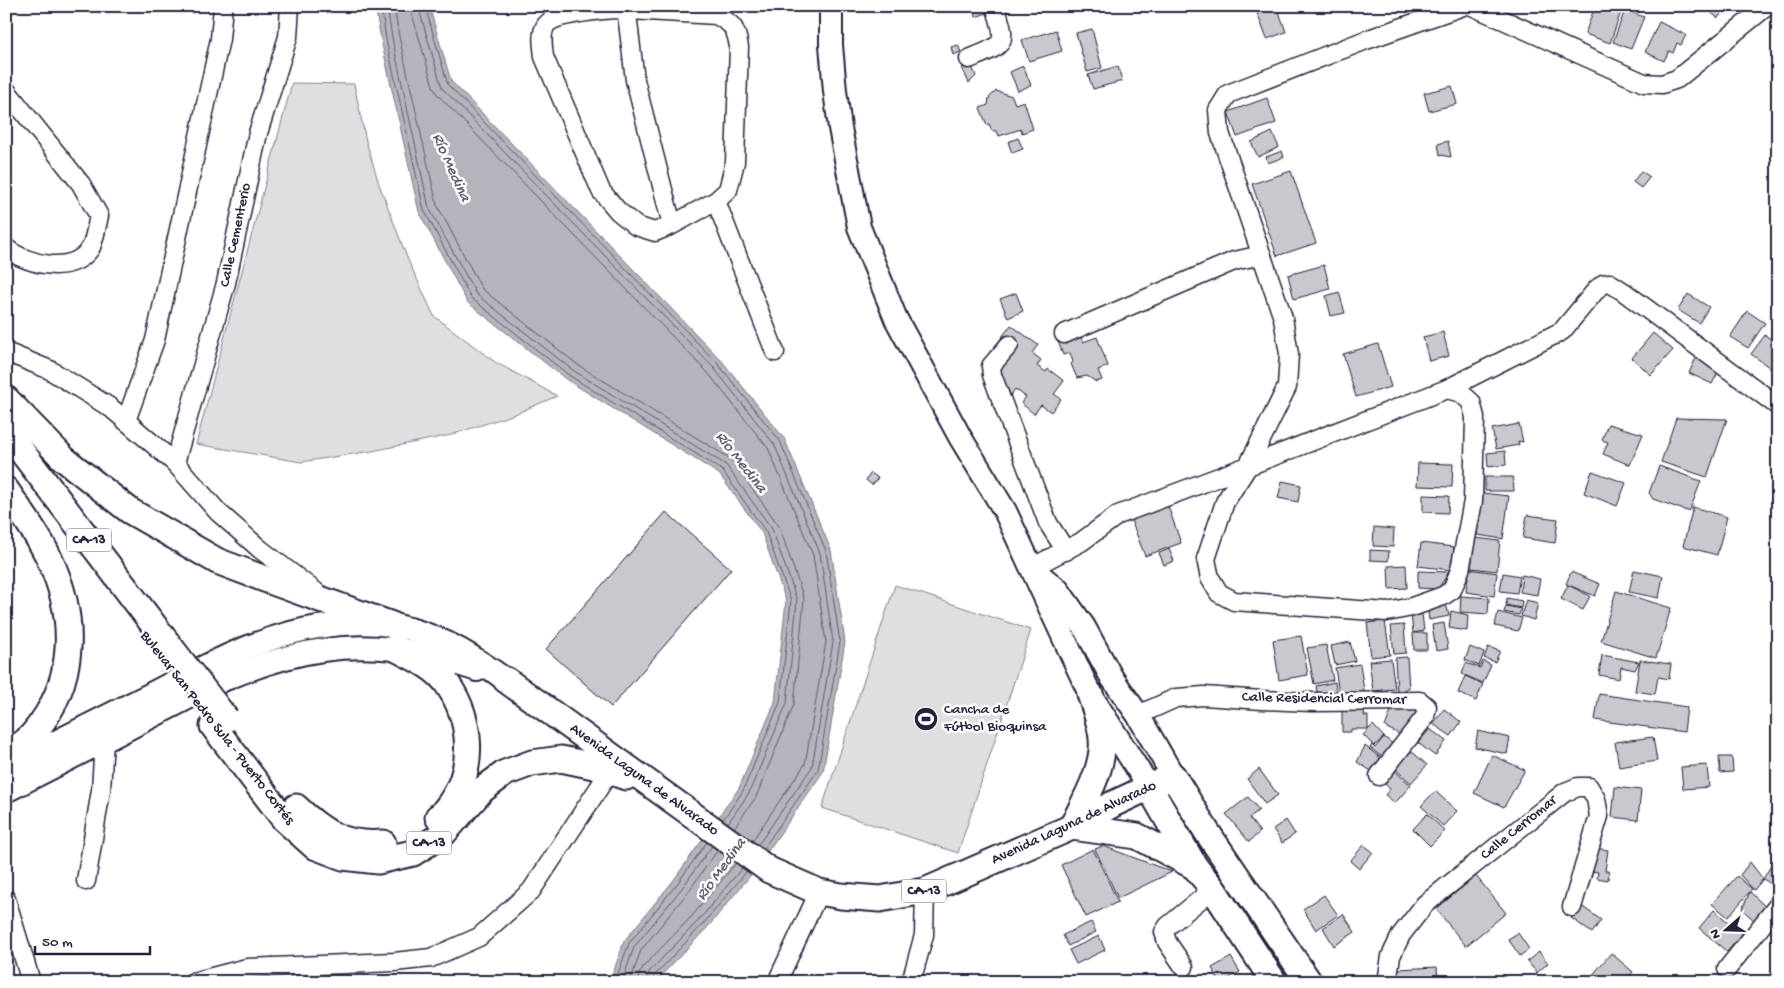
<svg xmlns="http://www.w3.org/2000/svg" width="1784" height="988" font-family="'Gochi Hand',sans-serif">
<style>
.green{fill:#dfdfe2;stroke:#80808e}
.water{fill:#b4b4bc;stroke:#7a7a88}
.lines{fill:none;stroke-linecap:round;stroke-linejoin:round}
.shore{stroke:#5c5c6f;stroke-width:1}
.building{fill:#c8c8cf;stroke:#22223b}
.minor-casing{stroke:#22223b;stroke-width:21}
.major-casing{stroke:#22223b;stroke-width:26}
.highway-casing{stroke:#22223b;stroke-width:29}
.minor{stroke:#fff;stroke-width:18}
.major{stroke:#fff;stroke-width:22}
.highway{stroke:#fff;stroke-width:25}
.highway-bridge-casing{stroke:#22223b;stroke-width:29;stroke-linecap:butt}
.highway-bridge{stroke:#fff;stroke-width:25}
.labels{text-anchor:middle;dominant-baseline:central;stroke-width:5;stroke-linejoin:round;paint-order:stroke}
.shield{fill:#fff;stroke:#646476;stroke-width:1}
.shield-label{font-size:14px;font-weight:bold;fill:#22223b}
.street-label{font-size:15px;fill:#22223b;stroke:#fff}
.poi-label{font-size:15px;fill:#22223b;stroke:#fff;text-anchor:start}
.water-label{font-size:16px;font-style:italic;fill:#5c5c6f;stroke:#fff}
</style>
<rect width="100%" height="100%" fill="#fff"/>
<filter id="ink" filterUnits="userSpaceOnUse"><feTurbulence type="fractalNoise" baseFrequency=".02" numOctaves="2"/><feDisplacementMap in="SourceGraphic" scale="10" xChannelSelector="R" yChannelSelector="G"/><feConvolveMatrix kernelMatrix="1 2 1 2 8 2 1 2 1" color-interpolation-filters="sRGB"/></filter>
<g filter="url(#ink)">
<g class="green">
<polygon points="292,83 354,84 366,141 379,184 408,260 434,316 495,362 557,396 515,414 451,435 372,451 301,462 196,444"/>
<polygon points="895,585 1031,630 958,853 822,808"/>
</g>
<polygon class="water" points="375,6 429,6 451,81 722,361 784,438 831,550 845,642 823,772 754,871 707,928 655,982 610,982 624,941 673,881 739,788 775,702 786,601 762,533 719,474 567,380 467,302 419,212 381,40"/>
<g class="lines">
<g class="shore">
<polyline points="381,6 386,39 424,210 471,298 570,376 722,470 766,532 791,601 780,702 743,791 723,820"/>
<polyline points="387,6 392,38 429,208 476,294 574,371 726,465 772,529 797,600 787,703 749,793 728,823"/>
<polyline points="394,6 399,36 437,205 482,289 578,365 731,459 779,526 804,599 794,704 756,797 734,828"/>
<polyline points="411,6 412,14 433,86 437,94 708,373 768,448 813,555 826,642 805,764 752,841"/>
<polyline points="418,6 442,88 714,368 774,444 820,553 833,642 812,767 758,845"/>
<polyline points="425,6 448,85 718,364 780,441 826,551 840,642 818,770 763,849"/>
<polyline points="615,982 629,943 677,884 707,842"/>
<polyline points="622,982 634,947 682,888 712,846"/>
<polyline points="630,982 641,950 688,892 718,850"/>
<polyline points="638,982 639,974 643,967 693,915 736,863"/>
<polyline points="646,982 649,972 699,920 742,868"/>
<polyline points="652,982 654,976 703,924 747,871"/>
</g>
</g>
<g class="building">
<polygon points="972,6 994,6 995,10 976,17"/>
<polygon points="1277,6 1286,32 1267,39 1257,13"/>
<polygon points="1595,6 1623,6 1610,43 1585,34"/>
<polygon points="1702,6 1727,6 1718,18"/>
<polygon points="1625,10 1644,17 1631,49 1613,42"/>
<polygon points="1659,22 1686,35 1681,45 1677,43 1673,53 1669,51 1664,61 1645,52"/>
<polygon points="1092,29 1102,68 1087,72 1076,33"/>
<polygon points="1056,30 1062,51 1029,61 1022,40"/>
<polygon points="958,45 961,52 953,55 951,47"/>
<polygon points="971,64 976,76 969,83 962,68"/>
<polygon points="1023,66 1031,85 1018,91 1010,72"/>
<polygon points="1118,66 1122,81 1093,89 1088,75"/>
<polygon points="1452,86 1457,104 1429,111 1424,93"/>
<polygon points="996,91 1012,96 1015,104 1024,101 1033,129 1022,133 1021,129 999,136 997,131 992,131 989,124 987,125 980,108 988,105 989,98"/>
<polygon points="1267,98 1276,123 1237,137 1228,112"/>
<polygon points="1272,132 1279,147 1258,157 1251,142"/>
<polygon points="1018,138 1023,149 1012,153 1008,142"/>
<polygon points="1448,141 1451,157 1440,155 1438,144"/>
<polygon points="1282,151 1284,157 1268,163 1266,157"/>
<polygon points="1291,171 1316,243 1277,256 1252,184"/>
<polygon points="1641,171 1650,177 1641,188 1633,182"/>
<polygon points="1324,265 1330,289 1294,299 1288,275"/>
<polygon points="1339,292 1345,313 1331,316 1326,296"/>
<polygon points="1016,293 1023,311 1008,318 1000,299"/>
<polygon points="1688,294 1709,307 1699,323 1678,310"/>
<polygon points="1747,311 1765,323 1748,348 1730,337"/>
<polygon points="1011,325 1038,345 1032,353 1041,360 1037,366 1046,372 1048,369 1064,381 1054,394 1061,399 1051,412 1041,405 1034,414 1021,403 1026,397 1015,389 1011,395 1007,393 993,356 990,353"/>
<polygon points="1078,329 1083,342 1097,337 1108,366 1098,370 1102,380 1096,382 1087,376 1077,378 1071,364 1073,362 1070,353 1063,355 1056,336"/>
<polygon points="1443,332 1449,356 1429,361 1423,337"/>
<polygon points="1653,333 1673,350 1651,375 1632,358"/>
<polygon points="1765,335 1778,344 1778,364 1773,370 1751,354"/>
<polygon points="1378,344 1391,387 1356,397 1343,354"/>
<polygon points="1696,358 1720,369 1712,384 1689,373"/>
<polygon points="1676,418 1727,419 1707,477 1661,462"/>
<polygon points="1519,424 1523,442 1518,441 1519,445 1496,449 1492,429"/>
<polygon points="1608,424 1643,434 1630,465 1603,454 1608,442 1602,440"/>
<polygon points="1505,451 1506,465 1488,467 1487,453"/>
<polygon points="1418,463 1453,464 1452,487 1417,486"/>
<polygon points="1659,466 1701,481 1690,510 1687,511 1653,499 1649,493"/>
<polygon points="1592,471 1626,483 1617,506 1584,493"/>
<polygon points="871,473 878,478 872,485 866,480"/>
<polygon points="1485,477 1513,477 1514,491 1485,491"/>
<polygon points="1282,481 1301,485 1298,502 1278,498"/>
<polygon points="1482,493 1509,496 1503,539 1477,535"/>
<polygon points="1423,495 1449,496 1448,513 1423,512"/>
<polygon points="1168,506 1181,543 1145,556 1131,520"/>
<polygon points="1693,507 1727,517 1717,555 1683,546"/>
<polygon points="666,512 731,569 611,707 546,649"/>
<polygon points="1527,515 1558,519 1555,543 1523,538"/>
<polygon points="1374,527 1394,529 1393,547 1373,546"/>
<polygon points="1475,538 1500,541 1497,571 1471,568"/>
<polygon points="1421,543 1454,547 1452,570 1418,566"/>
<polygon points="1169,549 1174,561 1164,565 1159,553"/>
<polygon points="1370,550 1389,551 1388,561 1370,560"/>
<polygon points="1406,565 1407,588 1389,589 1388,566"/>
<polygon points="1469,569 1497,573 1494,596 1466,592"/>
<polygon points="1634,570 1663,576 1659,598 1629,592"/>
<polygon points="1418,571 1449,572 1438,589 1418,588"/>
<polygon points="1571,572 1600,584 1595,596 1566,584"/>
<polygon points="1503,573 1520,576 1517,593 1500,591"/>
<polygon points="1522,575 1540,579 1537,595 1520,592"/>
<polygon points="1568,585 1590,596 1583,610 1561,599"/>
<polygon points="1616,591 1671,608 1656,658 1601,641"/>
<polygon points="1461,596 1489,598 1488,614 1460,612"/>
<polygon points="1507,598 1522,601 1521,608 1506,605"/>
<polygon points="1526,600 1538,603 1534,620 1521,616"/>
<polygon points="1446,603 1449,616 1429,620 1428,611 1432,610 1431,606"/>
<polygon points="1506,606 1521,609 1519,615 1504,612"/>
<polygon points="1451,611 1468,615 1467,631 1449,628"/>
<polygon points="1498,612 1522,618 1518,631 1495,626"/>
<polygon points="1411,614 1422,614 1424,631 1413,633"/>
<polygon points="1385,621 1390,655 1371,657 1367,623"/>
<polygon points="1444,623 1448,649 1436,651 1432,625"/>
<polygon points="1404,625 1406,653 1394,654 1391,626"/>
<polygon points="1413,633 1427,633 1427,650 1414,650"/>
<polygon points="1301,636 1308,675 1279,680 1273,640"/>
<polygon points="1350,642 1355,661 1335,665 1331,646"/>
<polygon points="1326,645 1333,680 1314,684 1307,648"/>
<polygon points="1470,647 1484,653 1479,666 1465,660"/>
<polygon points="1488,647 1500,651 1495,662 1484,658"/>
<polygon points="1602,655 1639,662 1635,670 1621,667 1619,679 1599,675"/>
<polygon points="1407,657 1409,688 1397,693 1395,658"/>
<polygon points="1391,659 1395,689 1373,691 1369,661"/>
<polygon points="1640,660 1671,664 1669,679 1658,677 1655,694 1635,691"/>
<polygon points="1483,661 1491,665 1483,683 1462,674 1466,663 1480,668"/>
<polygon points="1360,664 1365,697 1349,700 1348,692 1339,693 1335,668"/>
<polygon points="1465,676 1483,684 1476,701 1458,693"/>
<polygon points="1335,682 1337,695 1318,698 1316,686"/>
<polygon points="1599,694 1687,707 1684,732 1595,720"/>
<polygon points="1394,703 1401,703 1423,715 1407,738 1385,727"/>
<polygon points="1342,709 1365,709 1364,716 1368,716 1368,729 1351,729 1351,732 1342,732"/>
<polygon points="1444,709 1461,722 1451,736 1433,724"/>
<polygon points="1373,725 1384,737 1374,746 1363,735"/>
<polygon points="1430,729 1446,741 1435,756 1418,743"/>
<polygon points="1478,731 1510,738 1507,754 1475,747"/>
<polygon points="1384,737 1393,744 1382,757 1370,748 1372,745 1375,748"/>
<polygon points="1653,737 1657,761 1619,767 1615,742"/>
<polygon points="1365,746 1382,759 1376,774 1357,762"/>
<polygon points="1409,749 1427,765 1411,783 1393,767"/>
<polygon points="1492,755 1525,770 1504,807 1474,793"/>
<polygon points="1719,757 1732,757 1733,772 1720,773"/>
<polygon points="1707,765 1709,787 1683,789 1681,767"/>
<polygon points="1259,769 1278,795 1265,804 1247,779"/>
<polygon points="1395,771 1411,785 1395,803 1385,795 1390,789 1384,783"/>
<polygon points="1615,787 1641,790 1638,820 1612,817"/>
<polygon points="1435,791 1457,811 1443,826 1421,806"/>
<polygon points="1248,797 1259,810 1249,818 1260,832 1249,842 1226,814"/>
<polygon points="1427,814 1445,831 1430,846 1413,829"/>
<polygon points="1286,820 1295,834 1282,843 1273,829"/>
<polygon points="1778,842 1778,859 1771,857"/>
<polygon points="1364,845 1373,852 1359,869 1350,861"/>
<polygon points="1103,846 1172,872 1118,898 1095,849"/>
<polygon points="1594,848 1608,850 1605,871 1609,871 1608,880 1597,878 1598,872 1591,871"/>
<polygon points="1093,849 1118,902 1086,917 1061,865"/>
<polygon points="1750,862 1763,879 1754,890 1740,875"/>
<polygon points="1773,862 1778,865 1778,888 1763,879"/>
<polygon points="1476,876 1506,913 1466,946 1436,909"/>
<polygon points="1737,876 1752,889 1728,917 1712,904"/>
<polygon points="1750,892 1770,911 1758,924 1742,909"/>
<polygon points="1324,895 1338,915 1316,930 1303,909"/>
<polygon points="1580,905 1601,920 1592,933 1571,918"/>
<polygon points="1714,910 1742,934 1727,952 1699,928"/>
<polygon points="1343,914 1355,932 1334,946 1323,928"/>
<polygon points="1091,922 1096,932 1068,946 1063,935"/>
<polygon points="1518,933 1529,949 1520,956 1508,939"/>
<polygon points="1099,936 1105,950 1076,964 1069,950"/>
<polygon points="1539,952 1548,963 1537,973 1527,961"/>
<polygon points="1611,953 1633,972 1625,982 1619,982 1613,977 1610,982 1596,982 1591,977"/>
<polygon points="1231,957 1240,972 1223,982 1220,982 1212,968"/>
<polygon points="1437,967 1438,982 1399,982 1398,969"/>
<polygon points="1541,977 1550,982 1538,982"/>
</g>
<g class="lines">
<g class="minor-casing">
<g id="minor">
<polyline points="626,6 635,80 672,225"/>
<polyline points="1472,6 1644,83 1662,84 1677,79 1767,6"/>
<path d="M612,9l104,6c17,9 20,13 23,32l-4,115 -7,28 -12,11 -44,24 -17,7 -19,-6 -18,-15 -17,-20 -57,-134c-1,-10 -4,-23 2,-32 8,-11 52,-14 66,-16z"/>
<path d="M969,59c37,-15 39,-14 26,-53"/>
<path d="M6,90l75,94 18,32c-2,8 -5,27 -9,33 -18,26 -63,16 -84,-1"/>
<polyline points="716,201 775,352"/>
<polyline points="1064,334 1234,261 1262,255"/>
<polyline points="1009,345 991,366 992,375 1048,523 1066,551"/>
<polyline points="6,352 50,370 111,408 175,463 218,512 260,549 316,592"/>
<polygon points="1447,389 1461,393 1471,402 1475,417 1473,501 1460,570 1452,590 1443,596 1412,607 1387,612 1234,601 1219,593 1210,578 1206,559 1225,502 1248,466"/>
<polyline points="1447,389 1562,331 1597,289 1603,284 1610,283 1624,292 1778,406"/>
<polyline points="126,421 155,340 220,39 223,6"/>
<polyline points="175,463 226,283 258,133 288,37 290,6"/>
<polyline points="1031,568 1081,542 1118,515 1248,466 1287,387 1289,354 1283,318 1220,133 1218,110 1228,94 1366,40 1463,6"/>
<polyline points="1138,715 1176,698 1204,696 1262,700 1312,702 1420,701 1427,707 1425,717 1379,776"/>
<polyline points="86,881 101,790 104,741"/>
<polyline points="6,899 31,982"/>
<polyline points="1184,967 1167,942 1164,932 1168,926 1213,889"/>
<polyline points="1727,969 1778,905"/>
<polyline points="193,982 247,968 394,962 431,958 479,937 531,891 610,771"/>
<polyline points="777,982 819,892"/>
<polyline points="911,982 924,935 925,891"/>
<polyline points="1387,982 1391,956 1401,935 1425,904 1565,792 1578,787 1589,787 1596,799 1599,816 1572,907"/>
</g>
</g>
<g class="major-casing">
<g id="major">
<polyline points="831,6 831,45 835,91 840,128 859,227 896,319 960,437 1005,511 1090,694 1149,787"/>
<polyline points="1036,572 1058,590 1084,627 1112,678 1138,715 1173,776"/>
<path d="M6,767c46,-23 93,-47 139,-70 79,-41 154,-83 246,-72 6,0 13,3 19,4 38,11 64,28 96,51"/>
<path d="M6,791l217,-111c70,-30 130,-42 206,-25 16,4 32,10 48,15"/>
</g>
</g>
<g class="highway-casing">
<g id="highway">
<polyline points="6,399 64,459 130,511 217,561 270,581 392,625"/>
<polyline points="6,431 172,649"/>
<path d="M6,490c15,22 32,44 43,68 28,59 28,124 -16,176 -7,8 -18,15 -27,22"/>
<path d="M395,648c19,10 41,19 53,37 24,35 27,83 3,117 -4,5 -7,11 -13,15"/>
<polyline points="506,680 769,870 819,892 841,896 880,899 925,891 1072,827 1113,804 1173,776 1207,832 1309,982"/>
<polyline points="213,726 284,819 314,846 343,857 378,861 413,853 443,834 482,790 505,773 532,763 561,759 594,766 626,777"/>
<polyline points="1149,787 1195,867 1213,889 1274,982"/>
<path d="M296,807c27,26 48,39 87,36"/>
<path d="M1072,827c12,-25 33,-60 30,-88 -1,-15 -7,-30 -12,-45"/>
<polyline points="1072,827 1137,836 1195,867"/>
</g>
</g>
<use href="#minor" class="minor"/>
<use href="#major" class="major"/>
<use href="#highway" class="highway"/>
<g class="highway-bridge-casing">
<polyline id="highway-bridge" points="172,649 226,719"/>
</g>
<use href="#highway-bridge" class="highway-bridge"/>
</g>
</g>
<defs>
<g id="stadium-disc" transform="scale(1.25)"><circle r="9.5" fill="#22223b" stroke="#fff"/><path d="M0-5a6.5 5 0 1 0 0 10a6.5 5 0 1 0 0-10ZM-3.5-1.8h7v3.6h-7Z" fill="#fff"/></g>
</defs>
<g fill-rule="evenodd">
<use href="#stadium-disc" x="926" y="719"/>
</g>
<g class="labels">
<g class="shield">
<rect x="66.5" y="528.5" width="45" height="23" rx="4"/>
<rect x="406.5" y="831.5" width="45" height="23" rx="4"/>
<rect x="901.5" y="879.5" width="45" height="23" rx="4"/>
</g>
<g class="shield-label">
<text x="89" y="540">CA-13</text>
<text x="429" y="843">CA-13</text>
<text x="924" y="891">CA-13</text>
</g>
<g class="street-label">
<text transform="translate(236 235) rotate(-78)">Calle Cementerio</text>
<text transform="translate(1324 699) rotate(1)">Calle Residencial Cerromar</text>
<text transform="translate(217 728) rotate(52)">Bulevar San Pedro Sula - Puerto Cortés</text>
<text transform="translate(644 780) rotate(36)">Avenida Laguna de Alvarado</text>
<text transform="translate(1074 823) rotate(-25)">Avenida Laguna de Alvarado</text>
<text transform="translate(1519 828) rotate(-39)">Calle Cerromar</text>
</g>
<g class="poi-label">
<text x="944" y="710">Cancha de<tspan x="944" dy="17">Fútbol Bioquinsa</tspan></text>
</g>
<g class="water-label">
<text transform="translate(450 168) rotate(66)">Río Medina</text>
<text transform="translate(740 463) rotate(52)">Río Medina</text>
<text transform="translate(722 870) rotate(-54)">Río Medina</text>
</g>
</g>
<rect width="1784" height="988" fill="none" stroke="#fff" stroke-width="25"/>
<rect x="12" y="12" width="1759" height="963" fill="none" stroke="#22223b" stroke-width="2" filter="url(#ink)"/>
<g transform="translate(1726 930) rotate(250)" stroke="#ffffff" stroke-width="4" paint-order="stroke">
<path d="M0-4L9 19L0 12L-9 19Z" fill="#22223b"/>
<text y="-8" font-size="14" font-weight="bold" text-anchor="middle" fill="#22223b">N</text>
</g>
<path d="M35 946v8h115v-8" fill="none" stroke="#22223b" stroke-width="2.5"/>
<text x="42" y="946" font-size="15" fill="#22223b" stroke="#ffffff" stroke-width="4" paint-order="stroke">50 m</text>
</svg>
